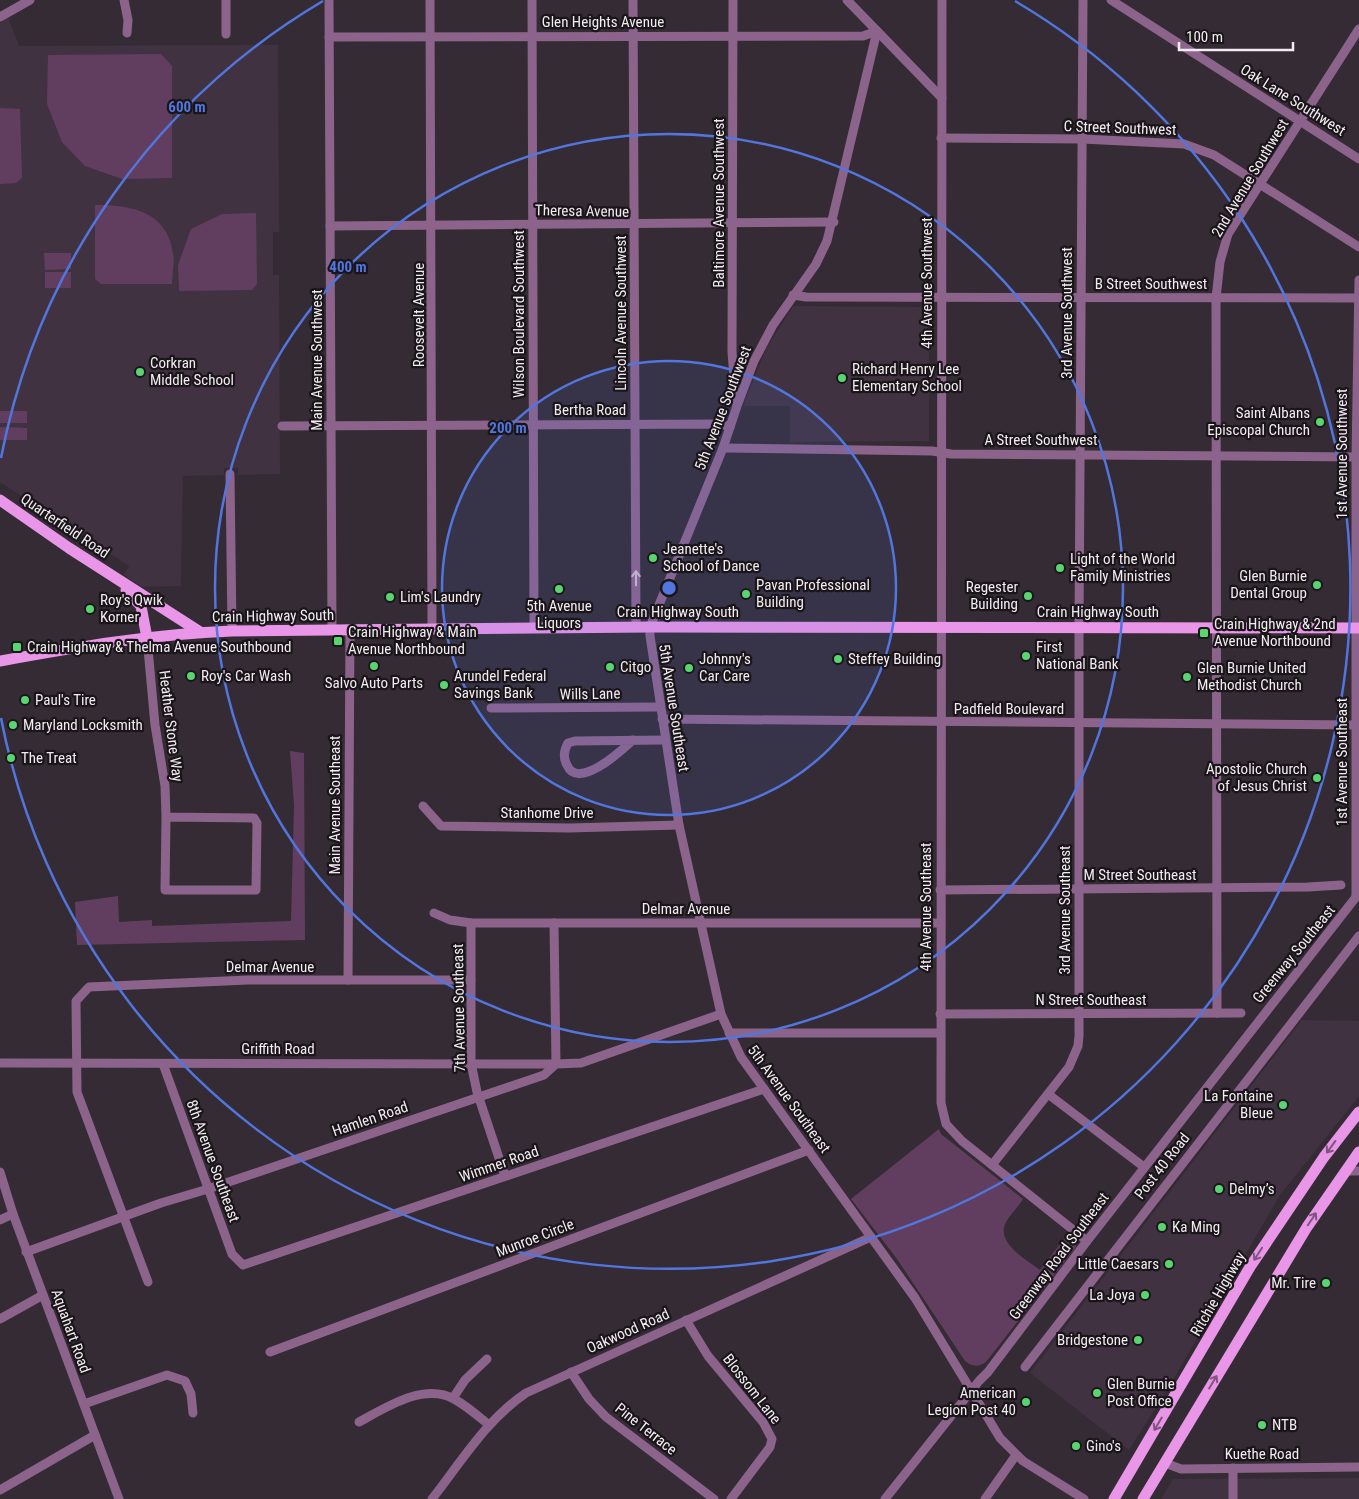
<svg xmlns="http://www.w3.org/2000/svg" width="1359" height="1499" font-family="'Roboto Condensed',sans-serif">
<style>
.built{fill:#403240}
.green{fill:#613e60}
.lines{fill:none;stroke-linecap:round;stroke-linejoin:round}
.minor{stroke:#8c638b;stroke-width:9}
.major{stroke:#e995e8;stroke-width:11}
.oneway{stroke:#cebbcd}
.oneway2{stroke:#815580}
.ring{fill:none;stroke:#5275de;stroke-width:2.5}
.poi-dot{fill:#58d570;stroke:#191519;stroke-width:2}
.labels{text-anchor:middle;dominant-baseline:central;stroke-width:4.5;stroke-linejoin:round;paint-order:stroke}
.street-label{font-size:15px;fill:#f2ebf1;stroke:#191519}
.poi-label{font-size:15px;fill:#f2ebf1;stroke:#191519;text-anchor:start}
.centre{fill:#5275de;stroke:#191519;stroke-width:2.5}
.ring-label{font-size:15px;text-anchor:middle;font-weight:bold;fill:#5275de;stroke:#191519;stroke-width:4.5;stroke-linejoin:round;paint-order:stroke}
</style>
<rect width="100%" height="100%" fill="#342b34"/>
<g class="built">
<polygon points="8,17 19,46 278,45 279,232 273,232 273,275 279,275 280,474 238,475 238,468 224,468 224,475 183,476 181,586 142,587 124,575 129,566 0,482 0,23"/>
<polygon points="793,306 929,307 929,441 790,442 790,406 743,406 766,349"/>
<polygon points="1302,1020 1359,1021 1359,1096 1280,1195 1170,1385 1129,1450 1030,1373"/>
<polygon points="1359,1478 1359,1499 1161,1499 1173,1479"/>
</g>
<g class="green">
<polygon points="161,54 172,66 172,178 122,179 85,166 62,142 47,104 48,55"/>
<polygon points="0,108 20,109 22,178 16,183 0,184"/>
<path d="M95,205c36,0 72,6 78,48 2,9 -1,21 -1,31h-71l-6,-5z"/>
<polygon points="256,213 257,284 252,290 179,291 178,265 191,229 222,214"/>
<polygon points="44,253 71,253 71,269 45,270"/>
<rect x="45" y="272" width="26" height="16"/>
<rect x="0" y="411" width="27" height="12"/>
<polygon points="0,427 27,428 27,440 0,440"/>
<polygon points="290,751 304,753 305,940 77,945 75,902 118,896 119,922 152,920 152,926 291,921 294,805"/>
<path d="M939,1129l2,5 82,65c-5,8 -12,15 -17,23 -11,21 21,38 34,48l28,-36 9,8 -1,5 -90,115c-7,5 -14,5 -21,-1l-68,-102 -46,-60z"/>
</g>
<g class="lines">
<g class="minor">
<polyline points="124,0 128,20 127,33"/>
<polyline points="226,0 226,34"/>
<polyline points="329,0 332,630"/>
<polyline points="430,0 432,629"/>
<polyline points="532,0 534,628"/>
<polyline points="633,0 636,627"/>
<polyline points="733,0 732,352 736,403"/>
<polyline points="847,0 942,98"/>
<polyline points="942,0 941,1103 946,1124 962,1141 1087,1241"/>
<polyline points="1111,0 1359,159"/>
<polyline points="0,17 30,0"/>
<polyline points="877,31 827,241 816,264 773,325 754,361 737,406 723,448 650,627 650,636 679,825 721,1014 741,1057 915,1298 1000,1438 1023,1461 1084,1499"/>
<polyline points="329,37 863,36 877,31"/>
<polyline points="941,138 1082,139 1184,144 1214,155 1359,247"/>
<polyline points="330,226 834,222"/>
<polyline points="793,295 806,297 1359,298"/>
<polyline points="282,426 721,424 730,427"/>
<polyline points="723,448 932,451 951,454 1359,457"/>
<polyline points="230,474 232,631"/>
<polyline points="147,638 155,725 165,786 166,817 254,818 257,823 256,890 165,890 166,817"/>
<polyline points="491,708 660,707"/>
<polyline points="662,719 1357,725"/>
<path d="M633,740c-12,11 -55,51 -66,25 -4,-7 -3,-15 1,-22l7,-2 90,-1"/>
<polyline points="423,806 441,826 569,828 679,825"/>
<polyline points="940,890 1308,887 1341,885"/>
<polyline points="1356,897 1356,457 1359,280"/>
<polyline points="434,913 450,920 471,923 940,923"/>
<polyline points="471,923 471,1063 477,1092 505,1176"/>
<polyline points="348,980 350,630"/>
<polyline points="1217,1013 1216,298 1220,262 1228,234 1359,29"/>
<polyline points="940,1014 1241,1013"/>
<polyline points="729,1033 940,1033"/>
<polyline points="0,1063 556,1064 554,923"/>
<polyline points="163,1064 232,1254 243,1265 764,1089"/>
<polyline points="1048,1094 1144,1167"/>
<polyline points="992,1165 1069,1067 1078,1046 1079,1036 1079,627 1083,0"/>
<polyline points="1345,1171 1359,1171"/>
<polyline points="0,1172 13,1214 119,1499"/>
<polyline points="0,1220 13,1214"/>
<polyline points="26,1252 161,1203 208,1189 544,1075 556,1064 581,1063 721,1014"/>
<polyline points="148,1282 77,1092 76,1001 89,987 248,980 471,980"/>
<polyline points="0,1319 43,1295"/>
<polyline points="686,1320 708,1356 763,1422 772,1439 770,1447 731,1499"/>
<polyline points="270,1352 809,1150"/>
<polyline points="1025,1367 1359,936"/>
<polyline points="571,1372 589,1399 606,1417 714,1499"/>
<polyline points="453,1398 465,1380 487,1359"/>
<polyline points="84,1404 167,1375 185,1381 191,1394 193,1413"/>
<path d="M359,1422c26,-14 65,-40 95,-23 13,7 24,17 35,26"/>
<polyline points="1165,1463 1181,1469 1359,1467"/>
<polyline points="1233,1468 1233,1499"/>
<polyline points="0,1490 95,1435"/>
<path d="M432,1499c29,-37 55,-80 94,-106l345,-156"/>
<polyline points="885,1499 979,1381 988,1372 1087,1241 1356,897"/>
<polyline points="985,1499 1016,1455"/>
</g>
<g class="major">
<polyline points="0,500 69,548 200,632"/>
<polyline points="126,590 141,606 147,638"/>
<path d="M0,661c77,-14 153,-27 232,-30l418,-4 709,1"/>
<polyline points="1114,1499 1250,1267 1324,1157 1359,1112"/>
<polyline points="1143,1499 1307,1227 1359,1152"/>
</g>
</g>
<defs><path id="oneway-shaft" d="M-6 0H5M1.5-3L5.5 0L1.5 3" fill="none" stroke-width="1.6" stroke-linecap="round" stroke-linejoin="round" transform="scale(1.25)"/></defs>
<use class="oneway" href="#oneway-shaft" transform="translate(636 578) rotate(-90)"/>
<g class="oneway2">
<use href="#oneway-shaft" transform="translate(1331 1147) rotate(126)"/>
<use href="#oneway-shaft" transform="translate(1312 1219) rotate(-56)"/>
<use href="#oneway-shaft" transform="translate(1258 1254) rotate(123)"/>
<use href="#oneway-shaft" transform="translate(1213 1382) rotate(-59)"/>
<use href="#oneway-shaft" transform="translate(1158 1424) rotate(121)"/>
</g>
<circle cx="669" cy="588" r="227" fill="#5275de" fill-opacity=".12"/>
<g class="ring">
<circle cx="669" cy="588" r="227"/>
<circle cx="669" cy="588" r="454"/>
<path d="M1 458A681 681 0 0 1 323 1M1015 1A681 681 0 1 1 1 718"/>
</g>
<g class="poi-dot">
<circle cx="140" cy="372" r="5"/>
<circle cx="842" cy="378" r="5"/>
<circle cx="1320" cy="422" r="5"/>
<circle cx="653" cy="558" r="5"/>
<circle cx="1060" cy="568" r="5"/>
<circle cx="1317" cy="585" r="5"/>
<circle cx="559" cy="589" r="5"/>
<circle cx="746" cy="594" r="5"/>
<circle cx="1028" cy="596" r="5"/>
<circle cx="390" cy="597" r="5"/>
<circle cx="90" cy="609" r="5"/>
<rect x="1199" y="628" width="10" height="10" rx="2.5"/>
<rect x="333" y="636" width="10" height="10" rx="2.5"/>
<rect x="12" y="642" width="10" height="10" rx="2.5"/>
<circle cx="1026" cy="656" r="5"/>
<circle cx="838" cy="659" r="5"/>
<circle cx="374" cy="666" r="5"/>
<circle cx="610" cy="667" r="5"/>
<circle cx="689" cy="668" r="5"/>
<circle cx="191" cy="676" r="5"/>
<circle cx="1187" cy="677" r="5"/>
<circle cx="444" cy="685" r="5"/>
<circle cx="25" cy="700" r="5"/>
<circle cx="13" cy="725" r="5"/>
<circle cx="11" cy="758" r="5"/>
<circle cx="1317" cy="778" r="5"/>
<circle cx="1283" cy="1105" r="5"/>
<circle cx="1219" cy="1189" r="5"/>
<circle cx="1162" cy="1227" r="5"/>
<circle cx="1169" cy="1264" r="5"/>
<circle cx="1326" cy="1283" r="5"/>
<circle cx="1145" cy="1295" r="5"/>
<circle cx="1138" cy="1340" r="5"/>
<circle cx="1097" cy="1393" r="5"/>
<circle cx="1026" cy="1402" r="5"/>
<circle cx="1262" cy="1425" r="5"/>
<circle cx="1076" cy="1446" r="5"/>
</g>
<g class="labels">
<g class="street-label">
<text x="603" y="22">Glen Heights Avenue</text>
<text transform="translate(1293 100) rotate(32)">Oak Lane Southwest</text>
<text transform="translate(1120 128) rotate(2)">C Street Southwest</text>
<text transform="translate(1250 178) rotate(-59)">2nd Avenue Southwest</text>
<text transform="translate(719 203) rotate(-90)">Baltimore Avenue Southwest</text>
<text transform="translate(582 211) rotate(1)">Theresa Avenue</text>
<text transform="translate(927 283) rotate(-90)">4th Avenue Southwest</text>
<text x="1151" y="284">B Street Southwest</text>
<text transform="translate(621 313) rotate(-90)">Lincoln Avenue Southwest</text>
<text transform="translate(1067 313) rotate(-90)">3rd Avenue Southwest</text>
<text transform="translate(519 314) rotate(-90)">Wilson Boulevard Southwest</text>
<text transform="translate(419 315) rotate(-90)">Roosevelt Avenue</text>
<text transform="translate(317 360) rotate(-90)">Main Avenue Southwest</text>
<text transform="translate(723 408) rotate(-69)">5th Avenue Southwest</text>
<text x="590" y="410">Bertha Road</text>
<text x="1041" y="440">A Street Southwest</text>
<text transform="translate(1342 454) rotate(-90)">1st Avenue Southwest</text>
<text transform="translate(65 526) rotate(34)">Quarterfield Road</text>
<text x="678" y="612">Crain Highway South</text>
<text x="1098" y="612">Crain Highway South</text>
<text transform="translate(273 616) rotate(-1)">Crain Highway South</text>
<text transform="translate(590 694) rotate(-1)">Wills Lane</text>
<text transform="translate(674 708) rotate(81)">5th Avenue Southeast</text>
<text x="1009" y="709">Padfield Boulevard</text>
<text transform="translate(171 726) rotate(83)">Heather Stone Way</text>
<text transform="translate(1342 762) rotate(-90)">1st Avenue Southeast</text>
<text transform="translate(335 805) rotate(-90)">Main Avenue Southeast</text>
<text x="547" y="813">Stanhome Drive</text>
<text x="1140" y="875">M Street Southeast</text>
<text transform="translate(926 907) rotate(-90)">4th Avenue Southeast</text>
<text x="686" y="909">Delmar Avenue</text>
<text transform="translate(1065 910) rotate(-90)">3rd Avenue Southeast</text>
<text transform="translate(1294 954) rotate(-51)">Greenway Southeast</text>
<text x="270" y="967">Delmar Avenue</text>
<text x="1091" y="1000">N Street Southeast</text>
<text transform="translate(459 1008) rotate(-91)">7th Avenue Southeast</text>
<text x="278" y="1049">Griffith Road</text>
<text transform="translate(789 1099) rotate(54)">5th Avenue Southeast</text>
<text transform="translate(370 1119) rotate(-19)">Hamlen Road</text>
<text transform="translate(213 1161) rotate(70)">8th Avenue Southeast</text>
<text transform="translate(499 1164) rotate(-19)">Wimmer Road</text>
<text transform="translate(1162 1166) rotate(-52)">Post 40 Road</text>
<text transform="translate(535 1238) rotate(-21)">Munroe Circle</text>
<text transform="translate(1059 1256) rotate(-53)">Greenway Road Southeast</text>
<text transform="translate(1218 1294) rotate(-60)">Ritchie Highway</text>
<text transform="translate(71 1331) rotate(70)">Aquahart Road</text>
<text transform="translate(628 1331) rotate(-24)">Oakwood Road</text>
<text transform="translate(752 1389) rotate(52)">Blossom Lane</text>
<text transform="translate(646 1429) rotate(38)">Pine Terrace</text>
<text x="1262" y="1454">Kuethe Road</text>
</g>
<g class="poi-label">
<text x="150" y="363">Corkran<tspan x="150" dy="17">Middle School</tspan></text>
<text x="852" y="369">Richard Henry Lee<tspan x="852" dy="17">Elementary School</tspan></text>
<text x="1310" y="413" text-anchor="end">Saint Albans<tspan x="1310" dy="17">Episcopal Church</tspan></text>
<text x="663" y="549">Jeanette's<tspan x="663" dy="17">School of Dance</tspan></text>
<text x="1070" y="559">Light of the World<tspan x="1070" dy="17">Family Ministries</tspan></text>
<text x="1307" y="576" text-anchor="end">Glen Burnie<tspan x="1307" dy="17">Dental Group</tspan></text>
<text x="756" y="585">Pavan Professional<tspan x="756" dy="17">Building</tspan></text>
<text x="1018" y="587" text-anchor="end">Regester<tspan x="1018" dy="17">Building</tspan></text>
<text x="400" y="597">Lim's Laundry</text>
<text x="100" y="600">Roy's Qwik<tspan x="100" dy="17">Korner</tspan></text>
<text x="559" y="606" text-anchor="middle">5th Avenue<tspan x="559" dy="17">Liquors</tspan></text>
<text x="1214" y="624">Crain Highway &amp; 2nd<tspan x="1214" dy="17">Avenue Northbound</tspan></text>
<text x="348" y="632">Crain Highway &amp; Main<tspan x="348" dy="17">Avenue Northbound</tspan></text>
<text x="27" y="647">Crain Highway &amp; Thelma Avenue Southbound</text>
<text x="1036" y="647">First<tspan x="1036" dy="17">National Bank</tspan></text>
<text x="699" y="659">Johnny's<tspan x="699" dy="17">Car Care</tspan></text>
<text x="848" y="659">Steffey Building</text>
<text x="620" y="667">Citgo</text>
<text x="1197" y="668">Glen Burnie United<tspan x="1197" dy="17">Methodist Church</tspan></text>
<text x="201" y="676">Roy's Car Wash</text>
<text x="454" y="676">Arundel Federal<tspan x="454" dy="17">Savings Bank</tspan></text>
<text x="374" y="683" text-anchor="middle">Salvo Auto Parts</text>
<text x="35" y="700">Paul's Tire</text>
<text x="23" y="725">Maryland Locksmith</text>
<text x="21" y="758">The Treat</text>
<text x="1307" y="769" text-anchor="end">Apostolic Church<tspan x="1307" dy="17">of Jesus Christ</tspan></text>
<text x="1273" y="1096" text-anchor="end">La Fontaine<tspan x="1273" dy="17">Bleue</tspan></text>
<text x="1229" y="1189">Delmy’s</text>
<text x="1172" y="1227">Ka Ming</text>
<text x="1159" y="1264" text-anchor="end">Little Caesars</text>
<text x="1316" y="1283" text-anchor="end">Mr. Tire</text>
<text x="1135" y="1295" text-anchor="end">La Joya</text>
<text x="1128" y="1340" text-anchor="end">Bridgestone</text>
<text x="1107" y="1384">Glen Burnie<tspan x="1107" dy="17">Post Office</tspan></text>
<text x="1016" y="1393" text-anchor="end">American<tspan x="1016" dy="17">Legion Post 40</tspan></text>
<text x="1272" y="1425">NTB</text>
<text x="1086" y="1446">Gino's</text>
</g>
</g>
<circle cx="669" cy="588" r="8" class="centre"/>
<g class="ring-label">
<text x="187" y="112">600 m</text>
<text x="348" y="272">400 m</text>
<text x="508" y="433">200 m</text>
</g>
<path d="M1179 42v8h114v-8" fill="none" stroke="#f2ebf1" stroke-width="2.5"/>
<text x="1186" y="42" font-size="15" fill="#f2ebf1" stroke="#191519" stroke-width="4" paint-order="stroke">100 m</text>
</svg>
